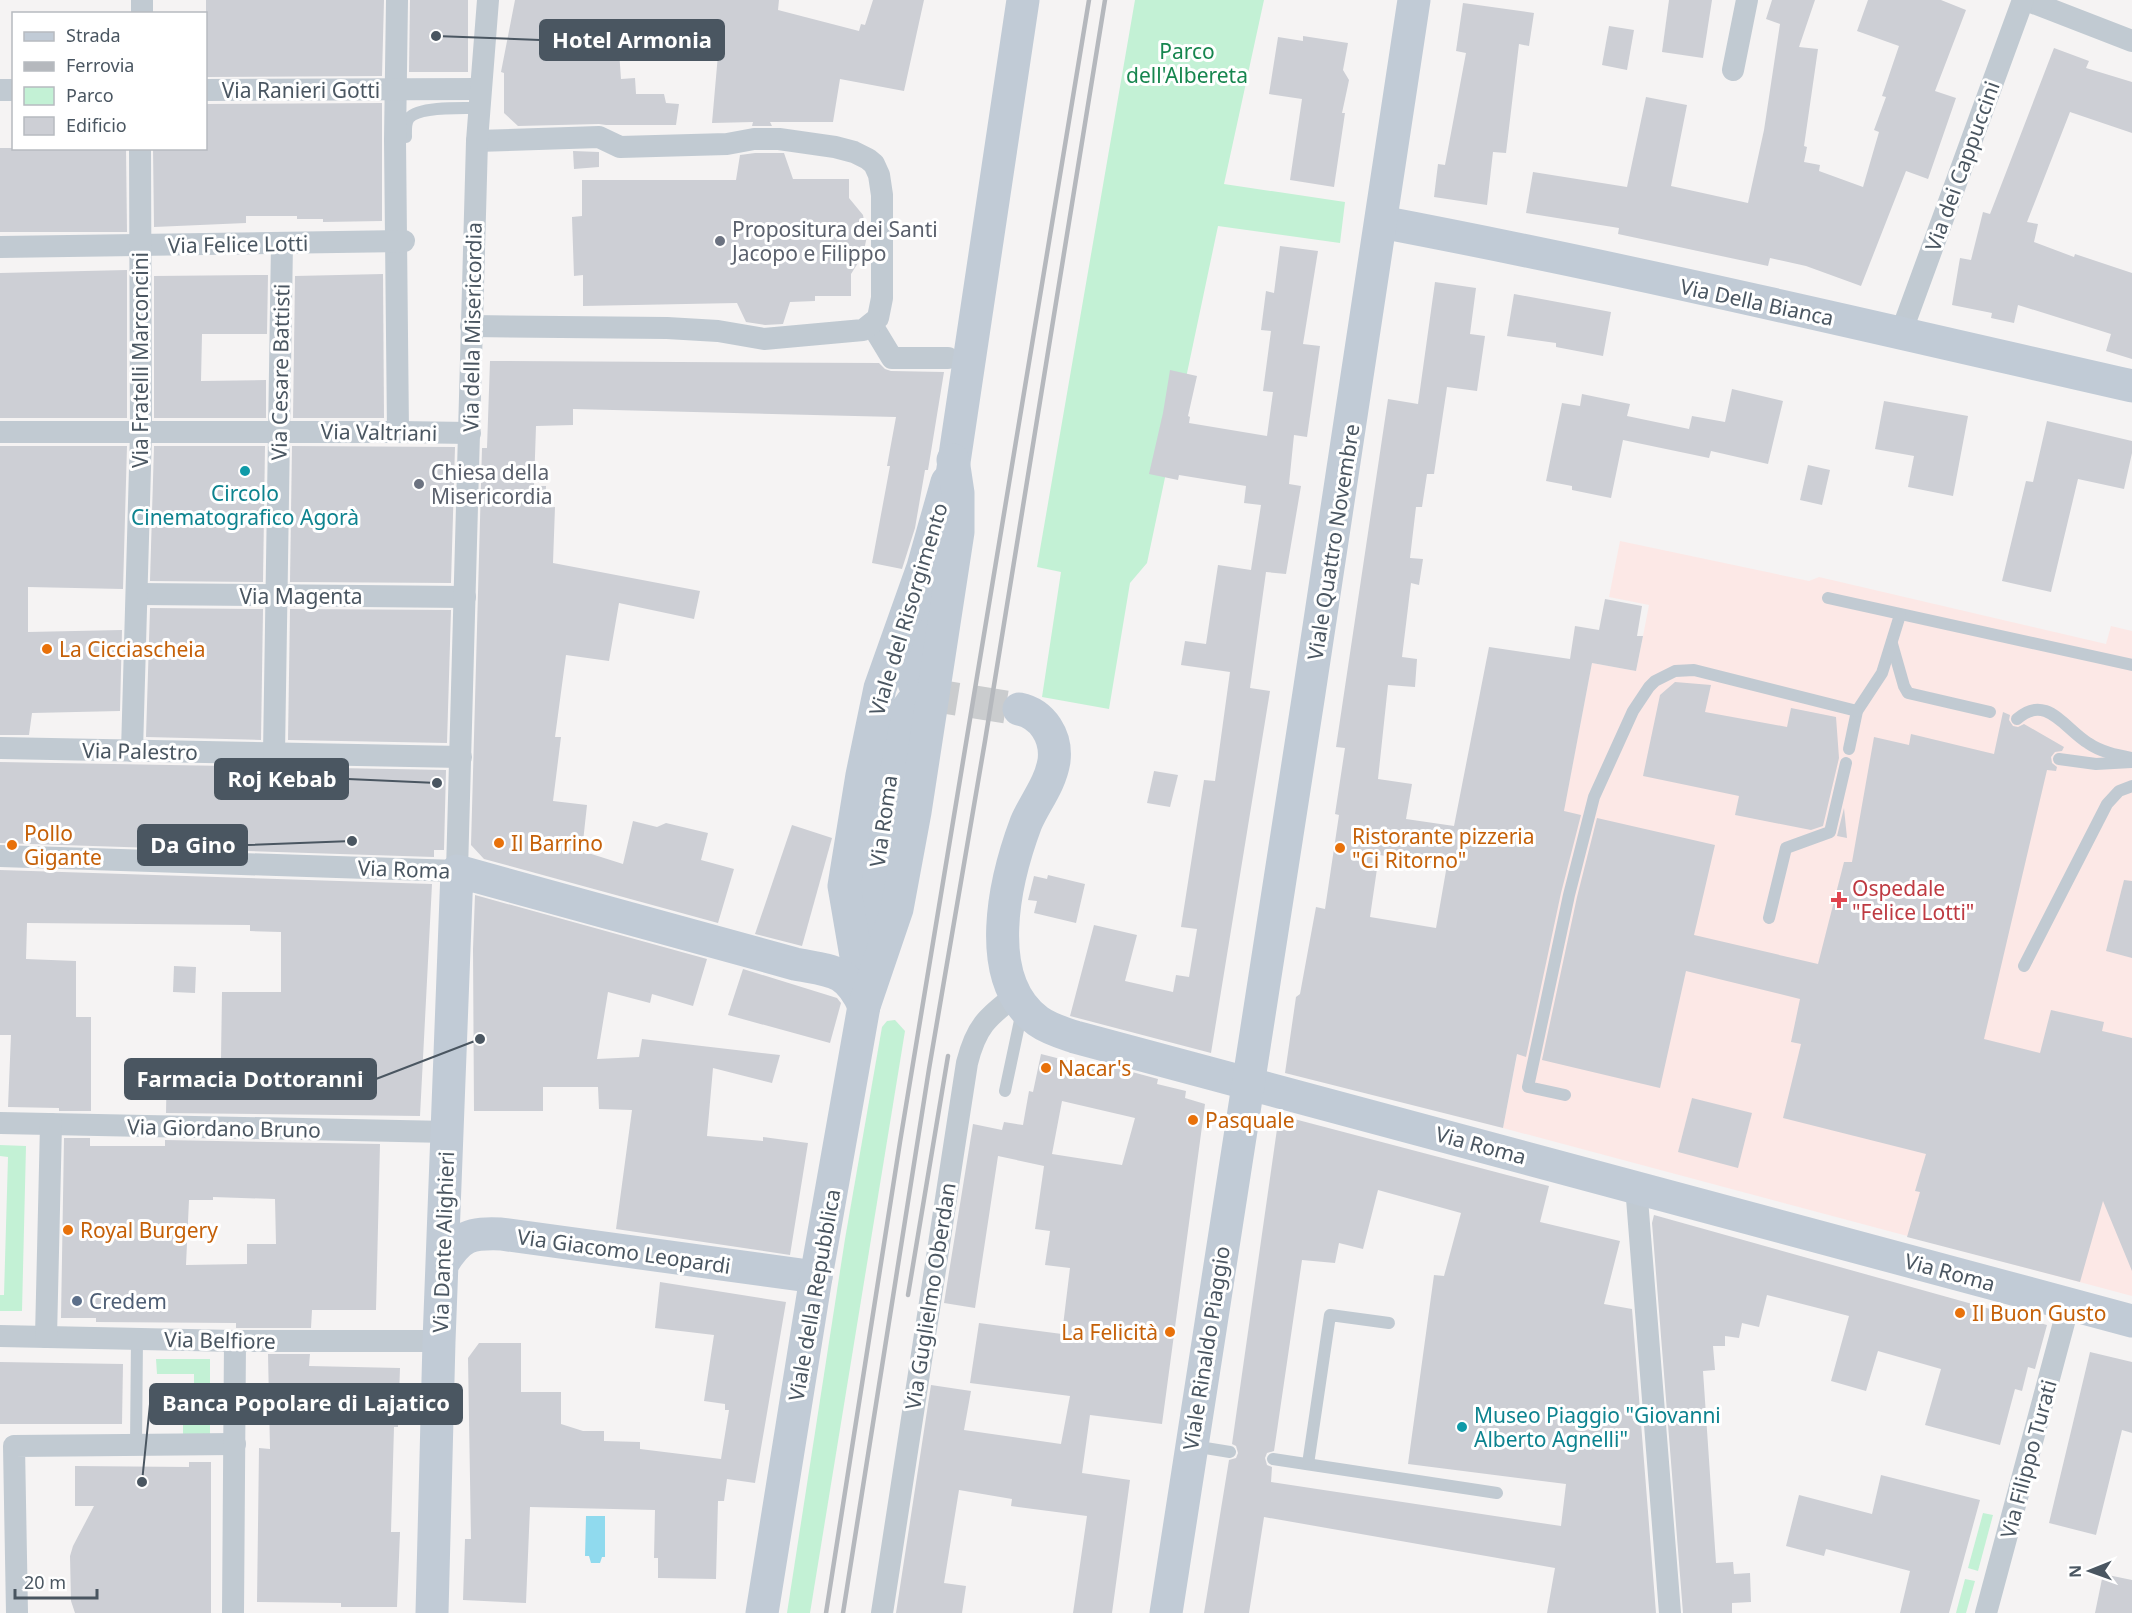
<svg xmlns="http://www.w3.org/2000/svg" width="2132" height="1613" font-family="'Noto Sans',sans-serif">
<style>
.medical{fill:#fce8e6}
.green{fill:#c3f1d5}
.water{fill:#90daee}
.building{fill:#cdcfd5;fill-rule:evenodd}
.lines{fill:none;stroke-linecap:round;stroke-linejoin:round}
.secondary-tunnel{stroke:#caccce;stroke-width:33;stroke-dasharray:33 16;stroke-linecap:butt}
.lane{stroke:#c1cad2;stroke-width:12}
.street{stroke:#c1cad2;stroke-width:22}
.secondary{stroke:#c1cbd6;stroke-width:33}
.rail{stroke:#b5b8bd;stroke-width:4.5}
.worship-dot{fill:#6b7280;stroke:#fff;stroke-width:2}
.culture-dot{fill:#0f9aa8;stroke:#fff;stroke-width:2}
.food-dot{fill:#e8710a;stroke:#fff;stroke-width:2}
.health-dot{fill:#e0444e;stroke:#fff;stroke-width:2}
.service-dot{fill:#5c6f8a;stroke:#fff;stroke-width:2}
.labels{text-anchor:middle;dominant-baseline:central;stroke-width:6;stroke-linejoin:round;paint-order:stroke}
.park-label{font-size:21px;fill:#17864f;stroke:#fff}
.street-label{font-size:21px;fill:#4a5661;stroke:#fff}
.worship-label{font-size:21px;fill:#5b616d;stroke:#fff;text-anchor:start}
.culture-label{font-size:21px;fill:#0d838f;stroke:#fff}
.food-label{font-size:21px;fill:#c56008;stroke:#fff;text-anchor:start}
.health-label{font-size:21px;fill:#be3a42;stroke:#fff;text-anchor:start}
.service-label{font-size:21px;fill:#4e5e75;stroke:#fff;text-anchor:start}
.leader{fill:none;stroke:#4a5661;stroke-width:2}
.callout-dot{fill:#4a5661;stroke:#fff;stroke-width:2}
.callout{fill:#4a5661;stroke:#4a5661;stroke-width:2}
.callout-label{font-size:22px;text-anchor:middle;font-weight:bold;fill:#fff}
</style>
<rect width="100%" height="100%" fill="#f5f3f3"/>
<polygon class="medical" points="1620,541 1809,581 1819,577 2106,644 2111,626 2132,631 2132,1296 1503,1128 1592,663 1636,671 1643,636 1649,605 1609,597"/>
<g class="green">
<polygon points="1135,0 1264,0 1224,184 1345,202 1340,243 1218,226 1147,563 1130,583 1109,709 1042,697 1061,572 1037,567"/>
<polygon points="895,1020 905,1031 810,1613 787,1613 845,1239 882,1027 887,1021"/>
<polygon points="0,1145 26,1146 22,1311 0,1311 0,1295 4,1295 8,1157 0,1156"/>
<polygon points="156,1359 210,1359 210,1438 183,1438 183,1424 194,1424 194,1374 157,1374"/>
<polygon points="1983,1513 1993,1515 1978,1571 1968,1568"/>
<polygon points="1965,1579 1975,1581 1966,1613 1956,1613"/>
</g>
<polygon class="water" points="586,1516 605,1516 605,1557 602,1557 600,1563 591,1563 589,1556 585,1556"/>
<g class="building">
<polygon points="206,0 384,0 382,76 206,77"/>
<polygon points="410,0 468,0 468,72 409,72"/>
<polygon points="515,0 779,0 778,10 859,31 861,24 865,25 873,0 924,0 904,91 840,79 833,122 770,122 772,126 752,126 753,122 712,123 719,43 617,23 621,79 635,78 636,94 664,94 666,103 679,104 676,125 606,125 599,124 518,126 504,113 504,73 501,72"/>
<polygon points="1669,0 1712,0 1703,58 1662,52"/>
<polygon points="1772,0 1815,0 1799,47 1818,49 1804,146 1807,147 1804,162 1820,165 1819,171 1863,187 1879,132 1874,130 1886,97 1882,96 1899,46 1857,31 1868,0 1941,0 1966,10 1935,91 1956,98 1928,179 1906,171 1861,286 1806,266 1770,258 1768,266 1618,234 1619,228 1526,213 1533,172 1627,187 1646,97 1687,105 1671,186 1748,203 1764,130 1780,24 1766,19"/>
<polygon points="1463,3 1534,13 1529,46 1519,44 1506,153 1493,152 1487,205 1434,197 1438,164 1445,165 1466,53 1456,51"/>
<polygon points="1609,26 1634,30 1627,70 1602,65"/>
<polygon points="1303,36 1348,43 1343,70 1349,80 1348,85 1342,113 1345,113 1334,187 1290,180 1302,99 1269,94 1278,37 1303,41"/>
<polygon points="2054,48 2089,61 2086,68 2132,82 2132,133 2070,112 2027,222 2038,224 2034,242 2074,257 2075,254 2132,273 2132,359 2106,351 2111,334 2018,305 2014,323 1991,318 1992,313 1952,305 1960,258 1971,260 1983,212 1990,214"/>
<polygon points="206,104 382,103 382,221 323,222 323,219 297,219 297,216 246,216 246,223 154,227 153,148 206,148"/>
<polygon points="0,148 126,148 127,232 0,232"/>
<polygon points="573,151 599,152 599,167 574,169"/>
<polygon points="755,153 784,153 793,179 849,179 849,198 863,215 867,236 863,255 851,274 851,296 815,296 815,301 790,302 783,324 765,325 746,322 737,303 583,306 583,275 574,276 572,217 582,216 582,180 736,180 740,155"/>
<polygon points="1280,246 1318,251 1303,344 1320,346 1307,437 1294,435 1289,484 1301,486 1286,574 1266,572 1250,688 1270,691 1211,1053 1070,1016 1094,925 1137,935 1125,981 1173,992 1176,975 1189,977 1197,929 1181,927 1204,780 1215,781 1230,672 1181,665 1185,641 1206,644 1218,565 1251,570 1261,505 1244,503 1246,486 1179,475 1178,480 1149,474 1163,413 1170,370 1197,376 1188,416 1190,417 1189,423 1267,436 1273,392 1263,391 1271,331 1261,330 1266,291 1274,293"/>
<polygon points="127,270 127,418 0,418 0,273"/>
<polygon points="383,274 384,418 293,418 295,276"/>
<polygon points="268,275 267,334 202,334 201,381 266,380 266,418 154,418 154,276"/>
<path d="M1435,282l41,6 -6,46 15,2 -8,55 -30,-4 -13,87h-7l-5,33h-6l-6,51 13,1 -4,26 -8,-2 -9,74 15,2 -2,28 -27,-2 -10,94 34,5 -6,35 48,7 35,-179 81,12 5,-33 24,4 6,-31 37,7 -5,30h6l-7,35 -44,-8 -28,148 17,4 -20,78 -35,164 -9,-3 -14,74 -218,-55 11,-76 4,-3 16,-87 9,2 14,-94 -4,-1 10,-66 -9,-1 52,-348 30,5zM1379,855l68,10 -11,63 -66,-11z"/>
<polygon points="1514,294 1611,312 1603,356 1556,347 1556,343 1507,336"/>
<polygon points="490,361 879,363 885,369 891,371 944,372 928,470 925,470 915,528 902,569 872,563 890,466 887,466 896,417 573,409 573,425 536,426 534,486 546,486 545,508 555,507 553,563 700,591 694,619 619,603 609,661 566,655 555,737 561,737 553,801 587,805 582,851 623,864 633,821 657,827 666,823 708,833 701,860 734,869 718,923 484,859 471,845 482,448 487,448"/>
<polygon points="1732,389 1783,401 1768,464 1711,451 1709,458 1623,440 1611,498 1572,490 1572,486 1546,481 1562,403 1580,406 1582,394 1630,404 1627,416 1689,429 1692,416 1725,422"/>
<polygon points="1884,401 1968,416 1953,496 1908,487 1914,456 1875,449"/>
<polygon points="2047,421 2132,441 2132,453 2124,489 2078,479 2051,592 2002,581 2026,481 2033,482"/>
<polygon points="0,446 127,446 123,589 28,587 28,632 122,630 120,711 32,713 29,735 0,735"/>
<polygon points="154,446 265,446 263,582 150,581"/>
<polygon points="292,446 455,447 451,583 290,582"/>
<polygon points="1808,465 1830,470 1822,505 1800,500"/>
<polygon points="150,608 263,609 261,740 146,737"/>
<polygon points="290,609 451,610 447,743 288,740"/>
<polygon points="1675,682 1711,685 1705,712 1787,727 1791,708 1836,717 1839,758 1823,826 1811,830 1735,815 1739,796 1643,776 1660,695"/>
<polygon points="2003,712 2010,715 2009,720 2013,726 2018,727 2024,724 2064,747 2062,751 2055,752 2051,757 2052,763 2057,767 2056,771 2047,770 1984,1039 2040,1053 2051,1010 2104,1022 2102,1031 2132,1038 2132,1271 2103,1201 2080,1282 1907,1237 1920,1192 1915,1191 1926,1154 1783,1118 1801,1044 1791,1042 1800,999 1686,971 1660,1088 1542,1060 1577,897 1597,818 1715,845 1694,935 1818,964 1844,862 1852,862 1874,737 1909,745 1911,734 1994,754"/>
<polygon points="0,762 446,770 444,850 434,850 434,857 0,843"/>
<polygon points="1154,771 1178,775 1170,807 1147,803"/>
<polygon points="1844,808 1847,838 1837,836"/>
<polygon points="792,825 832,838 802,946 755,934"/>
<polygon points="0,870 432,884 420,1116 166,1113 167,1060 221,1060 222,992 281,992 281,932 250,931 250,925 27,923 26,959 76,961 76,1017 91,1017 91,1111 59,1111 59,1108 8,1107 11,1035 0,1035"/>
<polygon points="1048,875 1085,884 1076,923 1034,913 1037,901 1028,900 1034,876 1047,879"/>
<polygon points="2124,880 2132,881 2132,958 2106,951"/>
<polygon points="475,895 707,959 693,1006 652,994 650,1003 608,992 597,1059 639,1057 642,1039 780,1055 772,1083 713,1068 707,1136 763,1141 763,1137 808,1143 790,1255 616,1229 632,1110 599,1109 598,1087 543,1087 543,1111 474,1111 473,949"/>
<polygon points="174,966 196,967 195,993 173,992"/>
<polygon points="743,969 837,998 841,1003 830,1043 728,1015"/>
<path d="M1041,1054l67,17 2,-5 48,13 -1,5 29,7 -1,7 20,6 -43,320 -72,-9 -8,58 48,7 -18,133h-39l14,-97 -76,-10 1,-7 -53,-9 -15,93 22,3 -4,27h-66l35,-228 40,6 -7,39 97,14 9,-48 -100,-13 9,-60 83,11 8,-66 -25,-3 5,-34 -15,-2 9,-63 -46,-10 -23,152 -31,-5 29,-179 29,6 2,-8 19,3 6,-34 4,1zM1062,1101l73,17 -13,47 -70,-11z"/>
<polygon points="1692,1098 1752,1113 1738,1168 1678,1152"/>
<path d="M1279,1115l270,71 -9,36 80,19 -16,63 28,5 24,304h-109l8,-45 -291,-51 -15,96h-45l25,-153 7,-2 2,-5 -2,-7 -4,-2zM1378,1190l83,23 -17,63 -10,-1 -26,189 158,20 -5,42 -290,-44 1,-15 -5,-2 -2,-7 2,-5 7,-2 28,-191 33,3 4,-20 24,6z"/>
<path d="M64,1138h26v8h75v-6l215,4 -4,166h-64l-1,18h-75v-5l-140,-1v-4h-35zM213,1197l62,2 1,45h-29v20l-61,1 3,-65h24z"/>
<polygon points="1654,1215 2047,1325 2035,1369 2028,1367 2022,1391 2015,1389 2000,1445 1925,1425 1941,1369 1878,1351 1866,1391 1831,1381 1849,1316 1767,1295 1759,1327 1742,1323 1739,1338 1725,1336 1725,1346 1713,1346 1715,1370 1703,1371 1716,1563 1733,1562 1734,1574 1750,1573 1751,1602 1732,1603 1732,1613 1683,1613 1652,1223"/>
<polygon points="660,1282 786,1302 755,1483 727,1479 724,1501 718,1501 716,1579 658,1578 658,1558 654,1558 655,1510 530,1507 526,1603 463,1600 465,1539 471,1539 468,1358 479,1343 521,1343 521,1392 561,1392 561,1424 583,1431 604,1431 604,1441 640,1442 640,1449 721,1459 729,1410 725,1410 725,1404 704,1401 714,1335 655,1328"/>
<polygon points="2090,1352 2132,1362 2132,1433 2122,1430 2096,1535 2049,1523"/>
<polygon points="268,1354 310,1354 309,1366 400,1368 398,1427 394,1427 391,1532 400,1532 397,1607 341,1607 341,1603 257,1602 259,1448 270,1449"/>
<polygon points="0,1362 123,1364 122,1424 0,1424"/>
<polygon points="189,1462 211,1462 211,1613 75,1613 71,1601 70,1556 73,1546 94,1506 75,1506 75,1466 189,1467"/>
<polygon points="1881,1475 1980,1500 1949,1613 1900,1613 1910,1571 1826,1549 1824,1556 1786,1546 1799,1495 1872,1514"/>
<polygon points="2103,1574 2132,1580 2132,1613 2095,1613"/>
</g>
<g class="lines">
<polyline class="secondary-tunnel" points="925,694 1019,709"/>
<g class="lane">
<path d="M406,137c0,-6 -1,-14 3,-19 10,-12 54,-10 70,-10"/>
<polyline points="1828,598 2132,665"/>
<polyline points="1892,644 1904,686 1908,693 1990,712"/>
<path d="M2017,719c29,-26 47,9 71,24 13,9 28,12 44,15"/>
<polyline points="1849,749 1857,711 1882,673 1900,615"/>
<polyline points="2059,759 2096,764 2132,762"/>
<polyline points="1769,918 1786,848 1830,832 1846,763"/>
<polyline points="2024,966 2107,804 2119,791 2132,786"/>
<polyline points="1005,1091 1022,1011"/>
<polyline points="1565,1095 1528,1087 1569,895 1594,797 1633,711 1649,687 1655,681 1675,671 1694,670 1857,711"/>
<polyline points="136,1444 137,1339"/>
<polyline points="1193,1446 1230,1452"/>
<polyline points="1273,1459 1497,1493"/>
<polyline points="1308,1464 1330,1315 1389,1323"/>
</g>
<g class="street">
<polyline points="397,0 395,140 398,432"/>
<polyline points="2026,0 2132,41"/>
<polyline points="142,14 142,0"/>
<polyline points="1733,70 1747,0"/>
<polyline points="0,90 14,90"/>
<polyline points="206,90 480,89"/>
<polyline points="0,247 404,241"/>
<polyline points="872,325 892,358 948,358"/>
<polyline points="471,326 667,328 718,331 764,339 863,330 878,318 882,298 882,195 879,175 874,164 868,159 854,152 835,147 779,139 754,139 727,144 620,147 599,137 477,141"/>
<polyline points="1901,333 2023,0"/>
<polyline points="0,432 398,432 470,433"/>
<polyline points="137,594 465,597"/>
<polyline points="0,748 461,757"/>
<polyline points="132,751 141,432 140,148"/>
<polyline points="274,754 282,243"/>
<polyline points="0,856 457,871 477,141 488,0"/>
<polyline points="0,1123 448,1132"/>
<polyline points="1636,1186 1670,1613"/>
<polyline points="0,1336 235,1341 439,1341"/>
<polyline points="46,1337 51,1124"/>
<polyline points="17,1613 14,1446 235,1444"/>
<polyline points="233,1613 235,1341"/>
<path d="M882,1613l85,-550c9,-36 20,-46 48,-67"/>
<polyline points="1986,1613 2069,1304"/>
</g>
<g class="secondary">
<path d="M1381,222c252,48 501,107 751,164"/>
<polyline points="951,482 1023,0"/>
<path d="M925,694c-11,-7 -13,-12 -13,-26l19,-74"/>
<path d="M1019,709c24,5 38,28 35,52 -4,24 -19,41 -28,62 -21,56 -45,156 12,198 11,8 25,12 37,16l1057,284"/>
<path d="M872,956c-2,-57 7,-112 16,-169 4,-26 5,-56 20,-79 4,-7 10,-12 17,-14"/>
<polyline points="864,1003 844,886 862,775 880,688 923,567 947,482"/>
<path d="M443,1263c18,-28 27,-30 58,-29l315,43"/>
<path d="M432,1613l7,-272 18,-470 338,93c37,7 52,5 69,42"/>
<polyline points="762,1613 816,1277 864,1006 897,909 915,812 958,532 958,493 953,460"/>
<polyline points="1166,1613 1309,693 1414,0"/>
</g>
<g class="rail">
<polyline points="908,1295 948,1056"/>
<polyline points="826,1613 900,1142 1089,0"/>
<polyline points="843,1613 929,1069 985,741 1105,0"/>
</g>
</g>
<g class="worship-dot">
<circle cx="720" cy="241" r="6"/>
<circle cx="419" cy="484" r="6"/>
</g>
<g class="culture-dot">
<circle cx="245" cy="471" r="6"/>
<circle cx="1462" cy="1427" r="6"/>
</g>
<g class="food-dot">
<circle cx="47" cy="649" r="6"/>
<circle cx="499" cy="843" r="6"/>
<circle cx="12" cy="845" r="6"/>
<circle cx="1340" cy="848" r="6"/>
<circle cx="1046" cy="1068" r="6"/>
<circle cx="1193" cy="1120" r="6"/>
<circle cx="68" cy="1230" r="6"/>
<circle cx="1960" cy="1313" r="6"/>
<circle cx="1170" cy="1332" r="6"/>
</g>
<path class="health-dot" d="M1836 891h6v6h6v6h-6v6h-6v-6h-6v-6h6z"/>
<circle class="service-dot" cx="77" cy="1301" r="6"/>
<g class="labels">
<g class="park-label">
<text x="1187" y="51">Parco<tspan x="1187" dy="24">dell'Albereta</tspan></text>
</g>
<g class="street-label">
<text x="301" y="90">Via Ranieri Gotti</text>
<text transform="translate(1962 166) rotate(-70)">Via dei Cappuccini</text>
<text transform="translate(238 244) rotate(-1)">Via Felice Lotti</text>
<text transform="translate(1757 302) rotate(12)">Via Della Bianca</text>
<text transform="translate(472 327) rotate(-89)">Via della Misericordia</text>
<text transform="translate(140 360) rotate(-90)">Via Fratelli Marconcini</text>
<text transform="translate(280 372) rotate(-89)">Via Cesare Battisti</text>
<text transform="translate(379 432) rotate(1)">Via Valtriani</text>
<text transform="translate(1333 542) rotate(-81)">Viale Quattro Novembre</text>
<text x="301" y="596">Via Magenta</text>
<text transform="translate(908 609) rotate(-73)">Viale del Risorgimento</text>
<text transform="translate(140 751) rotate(1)">Via Palestro</text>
<text transform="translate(883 821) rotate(-82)">Via Roma</text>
<text transform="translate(404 869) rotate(2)">Via Roma</text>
<text transform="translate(224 1128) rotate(1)">Via Giordano Bruno</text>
<text transform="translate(1481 1145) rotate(15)">Via Roma</text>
<text transform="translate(443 1242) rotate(-88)">Via Dante Alighieri</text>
<text transform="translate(624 1251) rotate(8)">Via Giacomo Leopardi</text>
<text transform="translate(1950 1272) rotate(15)">Via Roma</text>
<text transform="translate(814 1295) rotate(-80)">Viale della Repubblica</text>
<text transform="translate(930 1296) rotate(-81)">Via Guglielmo Oberdan</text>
<text transform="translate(220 1340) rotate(1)">Via Belfiore</text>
<text transform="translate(1206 1348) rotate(-81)">Viale Rinaldo Piaggio</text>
<text transform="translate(2028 1459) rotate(-75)">Via Filippo Turati</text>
</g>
<g class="worship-label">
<text x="732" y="229">Propositura dei Santi<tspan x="732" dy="24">Jacopo e Filippo</tspan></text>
<text x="431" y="472">Chiesa della<tspan x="431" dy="24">Misericordia</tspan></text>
</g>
<g class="culture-label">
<text x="245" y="493">Circolo<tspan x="245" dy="24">Cinematografico Agorà</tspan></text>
<text x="1474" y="1415" text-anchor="start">Museo Piaggio "Giovanni<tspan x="1474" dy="24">Alberto Agnelli"</tspan></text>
</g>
<g class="food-label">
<text x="59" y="649">La Cicciascheia</text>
<text x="24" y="833">Pollo<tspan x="24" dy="24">Gigante</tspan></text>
<text x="1352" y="836">Ristorante pizzeria<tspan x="1352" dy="24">"Ci Ritorno"</tspan></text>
<text x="511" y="843">Il Barrino</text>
<text x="1058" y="1068">Nacar's</text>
<text x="1205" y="1120">Pasquale</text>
<text x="80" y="1230">Royal Burgery</text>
<text x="1972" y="1313">Il Buon Gusto</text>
<text x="1158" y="1332" text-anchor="end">La Felicità</text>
</g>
<g class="health-label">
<text x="1852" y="888">Ospedale<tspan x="1852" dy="24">"Felice Lotti"</tspan></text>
</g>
<g class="service-label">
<text x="89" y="1301">Credem</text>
</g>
</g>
<path class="leader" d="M436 36L540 40M437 783L348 779M352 841L247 845M480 1039L376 1079M142 1482L150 1404"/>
<g class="callout-dot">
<circle cx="436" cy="36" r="6"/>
<circle cx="437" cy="783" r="6"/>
<circle cx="352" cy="841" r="6"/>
<circle cx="480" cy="1039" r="6"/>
<circle cx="142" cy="1482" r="6"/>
</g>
<g class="callout">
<rect x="540" y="20" width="184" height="40" rx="6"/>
<rect x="215" y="759" width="133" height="40" rx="6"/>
<rect x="138" y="825" width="109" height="40" rx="6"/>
<rect x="125" y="1059" width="251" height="40" rx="6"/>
<rect x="150" y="1384" width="312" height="40" rx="6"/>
</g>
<g class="callout-label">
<text x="632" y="48">Hotel Armonia</text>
<text x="282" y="787">Roj Kebab</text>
<text x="193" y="853">Da Gino</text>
<text x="250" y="1087">Farmacia Dottoranni</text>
<text x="306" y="1411">Banca Popolare di Lajatico</text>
</g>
<rect x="12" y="12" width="195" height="138" fill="#ffffff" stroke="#b7bbc0" stroke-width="1.5"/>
<rect x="24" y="32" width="30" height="9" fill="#c1cbd6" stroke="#b7bbc0" stroke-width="1.5"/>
<text x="66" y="42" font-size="18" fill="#4a5661">Strada</text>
<rect x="24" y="62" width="30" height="9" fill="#b5b8bd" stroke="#b7bbc0" stroke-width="1.5"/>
<text x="66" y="72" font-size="18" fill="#4a5661">Ferrovia</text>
<rect x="24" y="87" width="30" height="18" fill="#c3f1d5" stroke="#b7bbc0" stroke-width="1.5"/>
<text x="66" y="102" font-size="18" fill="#4a5661">Parco</text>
<rect x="24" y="117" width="30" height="18" fill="#cdcfd5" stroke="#b7bbc0" stroke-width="1.5"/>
<text x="66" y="132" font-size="18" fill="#4a5661">Edificio</text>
<g transform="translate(2090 1571) rotate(269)" stroke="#ffffff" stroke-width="4.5" paint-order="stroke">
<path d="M0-4.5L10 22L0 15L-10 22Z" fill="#4a5661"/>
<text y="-9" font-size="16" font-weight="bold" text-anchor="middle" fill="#4a5661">N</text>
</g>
<path d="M15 1589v9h82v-9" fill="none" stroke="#4a5661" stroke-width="3"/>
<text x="24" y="1589" font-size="18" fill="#4a5661" stroke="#ffffff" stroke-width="4.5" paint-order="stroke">20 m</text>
</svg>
